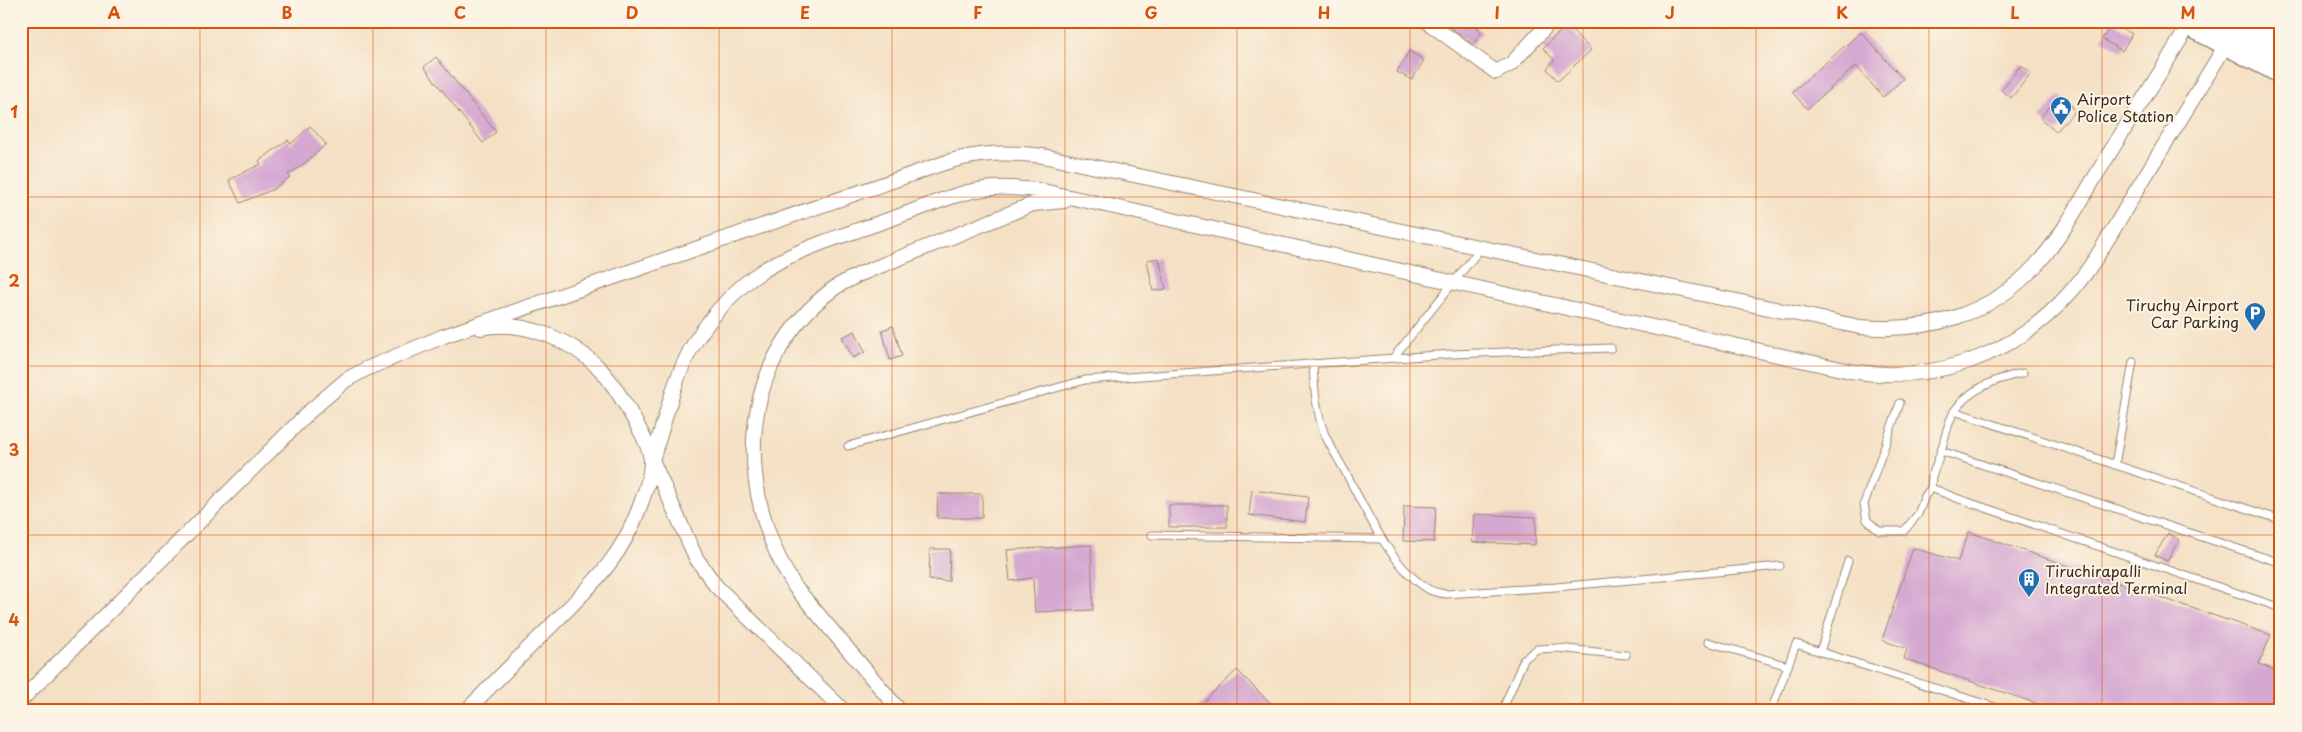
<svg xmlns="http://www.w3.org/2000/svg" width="2302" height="732" font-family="'Playpen Sans',sans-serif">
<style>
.building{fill:#d5a8d1}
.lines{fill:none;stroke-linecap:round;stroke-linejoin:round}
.lane-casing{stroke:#988571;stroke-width:9}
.street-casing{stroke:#988571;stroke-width:16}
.highway-casing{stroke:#988571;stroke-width:29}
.lane{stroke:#fff;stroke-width:7}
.street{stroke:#fff;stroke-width:14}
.highway{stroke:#fff;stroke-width:26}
.grid{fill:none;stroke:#d7540e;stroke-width:1;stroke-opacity:0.55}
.labels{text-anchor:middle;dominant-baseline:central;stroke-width:4;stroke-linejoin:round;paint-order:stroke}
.poi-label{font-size:15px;fill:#3b2a1e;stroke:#fcf5e5;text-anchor:start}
.neatline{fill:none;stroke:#d7540e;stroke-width:2}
.grid-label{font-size:16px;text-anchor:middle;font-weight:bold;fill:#d7540e}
</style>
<rect width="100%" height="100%" fill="#fcf5e5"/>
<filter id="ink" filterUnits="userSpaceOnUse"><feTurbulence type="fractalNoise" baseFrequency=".02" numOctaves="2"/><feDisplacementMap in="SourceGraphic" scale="10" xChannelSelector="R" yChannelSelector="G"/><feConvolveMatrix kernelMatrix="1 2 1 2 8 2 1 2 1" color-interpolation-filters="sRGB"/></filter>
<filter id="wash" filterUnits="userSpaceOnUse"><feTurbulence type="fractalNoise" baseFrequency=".0096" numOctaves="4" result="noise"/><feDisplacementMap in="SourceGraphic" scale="20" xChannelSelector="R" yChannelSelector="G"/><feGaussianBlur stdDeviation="1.12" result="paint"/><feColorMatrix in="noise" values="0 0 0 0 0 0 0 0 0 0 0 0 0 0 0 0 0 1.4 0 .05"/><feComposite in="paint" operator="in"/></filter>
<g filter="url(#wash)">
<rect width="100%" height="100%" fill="#f4e0c4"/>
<g id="blocks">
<g class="building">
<polygon points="1457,21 1484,21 1477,28 1482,32 1473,44 1451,28"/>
<polygon points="2112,22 2132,34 2122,51 2102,39"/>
<polygon points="1567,25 1591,50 1558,81 1547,69 1554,60 1543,48"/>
<polygon points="1861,32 1903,79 1883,97 1856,66 1807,109 1792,92"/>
<polygon points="1409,51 1424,60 1412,80 1397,72"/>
<polygon points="436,57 496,132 483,143 424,67"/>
<polygon points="2021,65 2031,73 2011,98 2001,90"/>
<polygon points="2059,96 2076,110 2056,132 2040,118"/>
<polygon points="310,126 326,144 305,163 288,175 290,177 274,189 240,203 229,180 261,164 259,161 288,140 291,144"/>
<polygon points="1159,258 1166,289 1153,291 1147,260"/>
<polygon points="893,326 902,356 890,360 882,330"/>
<polygon points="855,331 865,352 853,358 842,337"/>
<polygon points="1252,490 1308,497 1305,522 1249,515"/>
<polygon points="938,494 982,494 982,518 937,518"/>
<rect x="1169" y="505" width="58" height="22"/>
<polygon points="1404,506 1436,507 1434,542 1403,541"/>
<polygon points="1474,514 1536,517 1535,545 1472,542"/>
<polygon points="1969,532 2271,635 2259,664 2281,672 2281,711 2059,711 1904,659 1907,649 1882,640 1913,548 1958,561"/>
<polygon points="2168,533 2179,540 2167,561 2155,555"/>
<polygon points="1091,545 1093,610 1035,612 1033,578 1010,581 1007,550"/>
<polygon points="930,549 950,549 949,581 929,580"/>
<polygon points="1237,670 1278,711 1194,711"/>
</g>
</g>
</g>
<g filter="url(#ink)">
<use href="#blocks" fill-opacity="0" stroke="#988571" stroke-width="1"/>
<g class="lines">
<g class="lane-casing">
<g id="lane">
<polyline points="1393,358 1481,248"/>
<path d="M1313,363c1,25 3,48 12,72 6,13 15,27 22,40 19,36 43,89 78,112 6,5 13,6 21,7l110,-7 224,-21"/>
<path d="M2023,373c-24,5 -53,15 -68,37 -7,11 -10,28 -14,41l340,112"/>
<polyline points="1900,403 1864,504 1867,520 1879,531 1904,531 1918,514 1925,496 1931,488"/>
<polyline points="1954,411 2281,520"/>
<polyline points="848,446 1085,380 1452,354 1611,348"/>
<polyline points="1941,451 1932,476 1931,488 1959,499 2281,608"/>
<polyline points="2115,465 2133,362"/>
<polyline points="1152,535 1382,539"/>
<polyline points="1708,642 1788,666"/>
<polyline points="1820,652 1848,561"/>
<polyline points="1502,711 1524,659 1537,649 1557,648 1626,655"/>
<polyline points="1771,711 1796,644 2007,711"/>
</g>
</g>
<g class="street-casing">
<g id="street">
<polyline points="1426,21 1496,72 1511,64 1551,21"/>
<path d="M21,700l289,-289 36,-31 20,-11 78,-33 503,-174c35,-10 59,-10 96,-6l817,171c67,6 132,-12 177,-63 28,-31 47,-70 69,-105 28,-46 58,-91 85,-138"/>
<path d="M466,711c28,-28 55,-56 83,-83 40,-41 71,-66 91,-122 5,-14 11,-29 11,-44 1,-18 -37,-78 -50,-92 -29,-30 -78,-51 -120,-42"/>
<path d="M844,711l-128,-125 -20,-28 -44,-98c15,-43 23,-93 51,-130 19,-27 45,-53 75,-68 39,-20 83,-32 124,-47 28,-10 60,-25 91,-27 15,-1 30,1 45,2l812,181c81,13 160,-13 216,-74 30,-32 51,-76 75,-114 29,-48 60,-96 89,-145"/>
<path d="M900,711l-105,-124c-61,-96 -59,-225 38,-298 8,-6 18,-10 27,-15l173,-70 31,-3"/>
</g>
</g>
<g class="highway-casing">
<g id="highway">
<polyline points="2187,21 2281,70"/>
<polyline points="2236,21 2281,45"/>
</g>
</g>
<use href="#lane" class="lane"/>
<use href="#street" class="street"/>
<use href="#highway" class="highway"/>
</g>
</g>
<path class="grid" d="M200,21v690M373,21v690M546,21v690M719,21v690M892,21v690M1065,21v690M1237,21v690M1410,21v690M1583,21v690M1756,21v690M1929,21v690M2102,21v690M21,197h2260M21,366h2260M21,535h2260"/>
<defs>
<g id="civic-pin" transform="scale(1.125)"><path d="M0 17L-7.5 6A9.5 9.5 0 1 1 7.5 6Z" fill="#1f6fb2" stroke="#fcf5e5"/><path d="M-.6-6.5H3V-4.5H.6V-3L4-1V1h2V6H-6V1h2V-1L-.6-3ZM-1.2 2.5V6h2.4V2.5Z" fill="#fff"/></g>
<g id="parking-pin" transform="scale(1.125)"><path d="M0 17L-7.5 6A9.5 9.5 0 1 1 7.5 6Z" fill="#1f6fb2" stroke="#fcf5e5"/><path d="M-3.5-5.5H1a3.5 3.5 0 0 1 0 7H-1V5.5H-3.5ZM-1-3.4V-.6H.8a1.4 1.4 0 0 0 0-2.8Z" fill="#fff"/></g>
<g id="building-pin" transform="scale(1.125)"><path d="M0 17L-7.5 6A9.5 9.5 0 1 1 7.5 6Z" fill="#1f6fb2" stroke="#fcf5e5"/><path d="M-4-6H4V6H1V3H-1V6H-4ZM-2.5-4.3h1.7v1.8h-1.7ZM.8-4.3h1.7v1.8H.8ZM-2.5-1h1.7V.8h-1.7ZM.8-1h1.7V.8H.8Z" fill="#fff"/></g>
</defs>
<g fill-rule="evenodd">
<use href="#civic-pin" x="2061" y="107"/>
<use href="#parking-pin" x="2255" y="313"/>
<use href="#building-pin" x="2029" y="579"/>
</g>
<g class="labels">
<g class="poi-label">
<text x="2077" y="98">Airport<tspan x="2077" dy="17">Police Station</tspan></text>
<text x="2239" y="304" text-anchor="end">Tiruchy Airport<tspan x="2239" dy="17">Car Parking</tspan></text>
<text x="2045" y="570">Tiruchirapalli<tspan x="2045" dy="17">Integrated Terminal</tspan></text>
</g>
</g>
<rect width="2302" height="732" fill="none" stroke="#fcf5e5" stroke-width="55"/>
<rect x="28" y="28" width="2246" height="676" class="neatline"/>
<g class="grid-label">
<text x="114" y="19">A</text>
<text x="287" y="19">B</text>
<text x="460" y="19">C</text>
<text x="632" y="19">D</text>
<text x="805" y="19">E</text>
<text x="978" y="19">F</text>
<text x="1151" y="19">G</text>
<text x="1324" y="19">H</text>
<text x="1497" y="19">I</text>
<text x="1670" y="19">J</text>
<text x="1842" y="19">K</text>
<text x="2015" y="19">L</text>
<text x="2188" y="19">M</text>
<text x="14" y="118">1</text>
<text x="14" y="287">2</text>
<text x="14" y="456">3</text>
<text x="14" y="626">4</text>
</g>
</svg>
